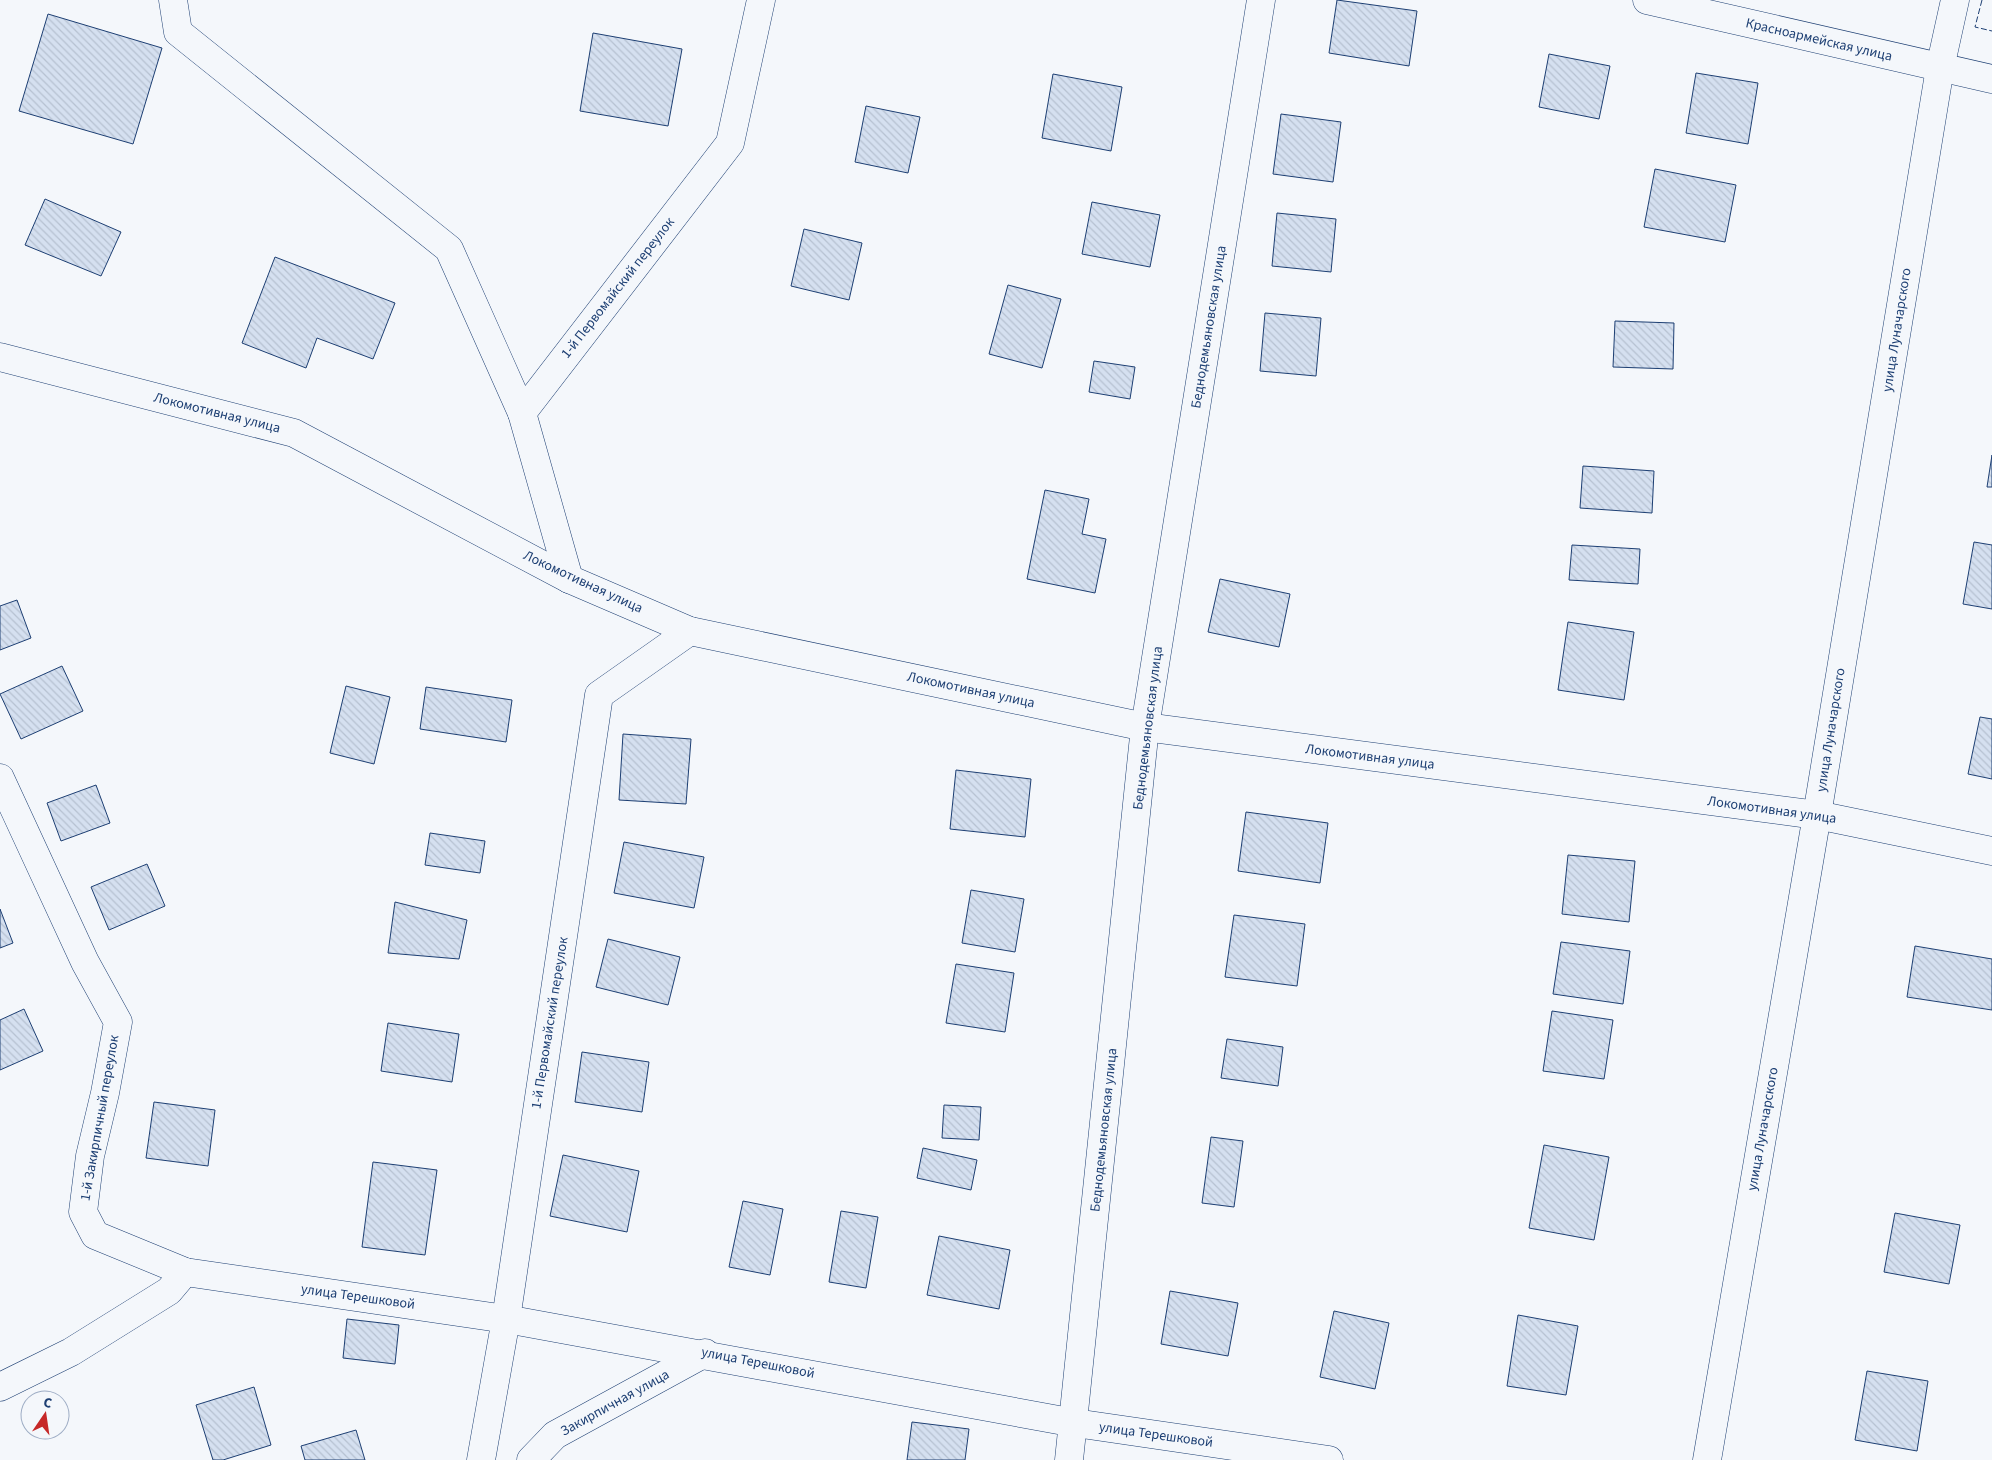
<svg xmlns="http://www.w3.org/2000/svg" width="1992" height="1460" font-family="'Source Sans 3',sans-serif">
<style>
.building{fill:url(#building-back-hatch);stroke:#1d3f73}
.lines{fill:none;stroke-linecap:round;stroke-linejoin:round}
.minor-casing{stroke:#1d3f73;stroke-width:29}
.secondary-casing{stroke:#1d3f73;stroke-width:29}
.minor{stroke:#f4f7fb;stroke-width:28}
.secondary{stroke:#f4f7fb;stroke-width:28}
.fence{stroke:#1d3f73;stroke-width:1;stroke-dasharray:6 2.5;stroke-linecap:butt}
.labels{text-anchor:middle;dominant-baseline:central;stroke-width:4;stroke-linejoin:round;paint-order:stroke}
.street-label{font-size:14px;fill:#1d3f73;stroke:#f4f7fb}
</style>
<defs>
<pattern id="building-back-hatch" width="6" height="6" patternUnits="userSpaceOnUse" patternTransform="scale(1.25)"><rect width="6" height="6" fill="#d5e0f0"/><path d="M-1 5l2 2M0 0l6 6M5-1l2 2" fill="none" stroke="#b6c1d1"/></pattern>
</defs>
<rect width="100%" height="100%" fill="#f4f7fb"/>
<g class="building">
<polygon points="1337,0 1417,11 1409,66 1329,53"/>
<polygon points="48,14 162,48 133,144 19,111"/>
<polygon points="593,33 682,49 668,126 580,111"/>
<polygon points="1549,54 1610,66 1599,119 1539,107"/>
<polygon points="1696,73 1758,83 1748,144 1686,133"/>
<polygon points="1053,74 1122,87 1111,151 1042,138"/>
<polygon points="866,106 920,117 908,173 855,162"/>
<polygon points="1281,114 1341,122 1333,182 1273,174"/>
<polygon points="1655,169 1736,185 1725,242 1644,227"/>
<polygon points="45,199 121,232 101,276 25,245"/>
<polygon points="1092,202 1160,215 1150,267 1082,254"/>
<polygon points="1277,213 1336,219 1331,272 1272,266"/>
<polygon points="804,229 862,243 849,300 791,286"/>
<polygon points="275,257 395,303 373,359 317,338 306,368 242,343"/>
<polygon points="1008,285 1061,299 1042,368 989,354"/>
<polygon points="1265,313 1321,318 1316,376 1260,371"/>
<polygon points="1615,321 1674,323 1673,369 1613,367"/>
<polygon points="1094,361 1135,367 1130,399 1089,392"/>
<polygon points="1992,455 1992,487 1987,487"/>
<polygon points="1583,466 1654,471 1652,513 1580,508"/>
<polygon points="1045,490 1089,499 1082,534 1106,539 1095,593 1027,579"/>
<polygon points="1974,542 1992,545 1992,609 1963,604"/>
<polygon points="1572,545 1640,549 1638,584 1569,580"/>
<polygon points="1220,579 1290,594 1279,647 1208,632"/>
<polygon points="17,600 31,638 0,650 0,606"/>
<polygon points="1568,622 1634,632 1624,700 1558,690"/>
<polygon points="62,666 83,711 21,739 0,694"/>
<polygon points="346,686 390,697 374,764 330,753"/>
<polygon points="426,687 512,700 506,742 420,729"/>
<polygon points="1980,717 1992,719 1992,779 1968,774"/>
<polygon points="623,734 691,739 686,804 619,800"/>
<polygon points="956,770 1031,779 1025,837 950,829"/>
<polygon points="96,785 110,823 61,841 47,803"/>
<polygon points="1246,812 1328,823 1320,883 1238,871"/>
<polygon points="430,833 485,841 480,873 425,865"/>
<polygon points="624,842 704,857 694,908 614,893"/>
<polygon points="1568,855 1635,861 1629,922 1562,914"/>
<polygon points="147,864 165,906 109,930 91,887"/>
<polygon points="971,890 1024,899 1015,952 962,943"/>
<polygon points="395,902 467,920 459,959 388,953"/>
<polygon points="0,909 13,943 0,948"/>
<polygon points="1234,915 1305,924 1297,986 1225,977"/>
<polygon points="608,939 680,957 668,1005 596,987"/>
<polygon points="1561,942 1630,951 1623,1004 1553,994"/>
<polygon points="1915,946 1992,959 1992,1010 1907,997"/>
<polygon points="956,964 1014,973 1005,1032 946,1023"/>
<polygon points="24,1009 43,1051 0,1070 0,1020"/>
<polygon points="1552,1011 1613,1020 1604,1079 1543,1071"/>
<polygon points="388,1023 459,1034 452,1082 381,1071"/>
<polygon points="1227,1039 1283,1047 1278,1086 1221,1078"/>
<polygon points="582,1052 649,1062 642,1112 575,1102"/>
<polygon points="154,1102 215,1110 208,1166 146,1158"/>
<polygon points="944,1105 981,1107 979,1140 942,1138"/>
<polygon points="1211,1137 1243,1141 1234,1207 1202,1203"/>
<polygon points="1544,1145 1609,1157 1594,1240 1529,1228"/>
<polygon points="923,1148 977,1160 971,1190 917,1178"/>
<polygon points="563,1155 639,1171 627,1232 550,1216"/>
<polygon points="373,1162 437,1170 425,1255 362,1247"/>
<polygon points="743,1201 783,1209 770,1275 729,1267"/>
<polygon points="841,1211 878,1217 866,1288 829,1282"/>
<polygon points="1895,1213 1960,1225 1949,1284 1884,1272"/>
<polygon points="939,1236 1010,1250 999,1309 927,1295"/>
<polygon points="1170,1291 1238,1303 1228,1356 1161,1344"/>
<polygon points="1334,1311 1389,1323 1375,1389 1320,1377"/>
<polygon points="1518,1315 1578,1326 1566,1395 1507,1386"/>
<polygon points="347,1319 399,1325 395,1364 343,1358"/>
<polygon points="1867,1371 1928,1381 1917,1451 1855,1440"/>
<polygon points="254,1387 271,1445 223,1460 213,1460 196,1405"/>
<polygon points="912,1422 969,1429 965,1460 907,1460"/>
<polygon points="356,1430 365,1460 305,1460 301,1446"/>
</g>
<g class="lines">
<g class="minor-casing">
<g id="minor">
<polyline points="173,0 178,32 449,249 522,413"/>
<polyline points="1647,0 1992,79"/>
<polyline points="0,357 294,433 569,579 690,631 1145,727 1817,815 1992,851"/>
<polyline points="569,579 522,413 730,143 761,0"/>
<polyline points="0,778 85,962 118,1022 105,1093 90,1156 83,1212 95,1235 185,1272 506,1319 1075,1423 1329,1460"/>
<polyline points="0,1387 71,1352 169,1291 185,1272"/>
<polyline points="481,1460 506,1319 599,695 690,631"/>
<polyline points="531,1460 555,1435 705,1353"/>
<polyline points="1069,1460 1145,727 1261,0"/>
</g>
</g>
<g class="secondary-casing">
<polyline id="secondary" points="1707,1460 1817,815 1940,68 1955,0"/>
</g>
<use href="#minor" class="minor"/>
<use href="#secondary" class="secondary"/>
<polyline class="fence" points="1982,0 1975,27 1992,31"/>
</g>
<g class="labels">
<g class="street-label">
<text transform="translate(1819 40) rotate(13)">Красноармейская улица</text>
<text transform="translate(618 288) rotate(-52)">1-й Первомайский переулок</text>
<text transform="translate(1209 327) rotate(-81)">Беднодемьяновская улица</text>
<text transform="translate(1897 330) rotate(-81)">улица Луначарского</text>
<text transform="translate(217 413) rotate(14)">Локомотивная улица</text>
<text transform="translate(583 582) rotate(25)">Локомотивная улица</text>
<text transform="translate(971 690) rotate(12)">Локомотивная улица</text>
<text transform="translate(1148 728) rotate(-83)">Беднодемьяновская улица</text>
<text transform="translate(1831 730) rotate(-81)">улица Луначарского</text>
<text transform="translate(1370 757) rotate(7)">Локомотивная улица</text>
<text transform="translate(1772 810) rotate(8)">Локомотивная улица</text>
<text transform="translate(550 1023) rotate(-81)">1-й Первомайский переулок</text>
<text transform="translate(100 1118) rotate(-80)">1-й Закирпичный переулок</text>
<text transform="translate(1763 1129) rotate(-80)">улица Луначарского</text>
<text transform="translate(1104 1130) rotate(-84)">Беднодемьяновская улица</text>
<text transform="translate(358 1297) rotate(8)">улица Терешковой</text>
<text transform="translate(758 1363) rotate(11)">улица Терешковой</text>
<text transform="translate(615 1403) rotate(-29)">Закирпичная улица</text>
<text transform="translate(1156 1435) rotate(8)">улица Терешковой</text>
</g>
</g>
<g transform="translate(45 1415) rotate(13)"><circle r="24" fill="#f4f7fb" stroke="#9eadc5"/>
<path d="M0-4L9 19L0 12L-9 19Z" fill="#c62828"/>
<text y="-8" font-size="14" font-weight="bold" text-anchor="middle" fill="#1d3f73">С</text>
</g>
</svg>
